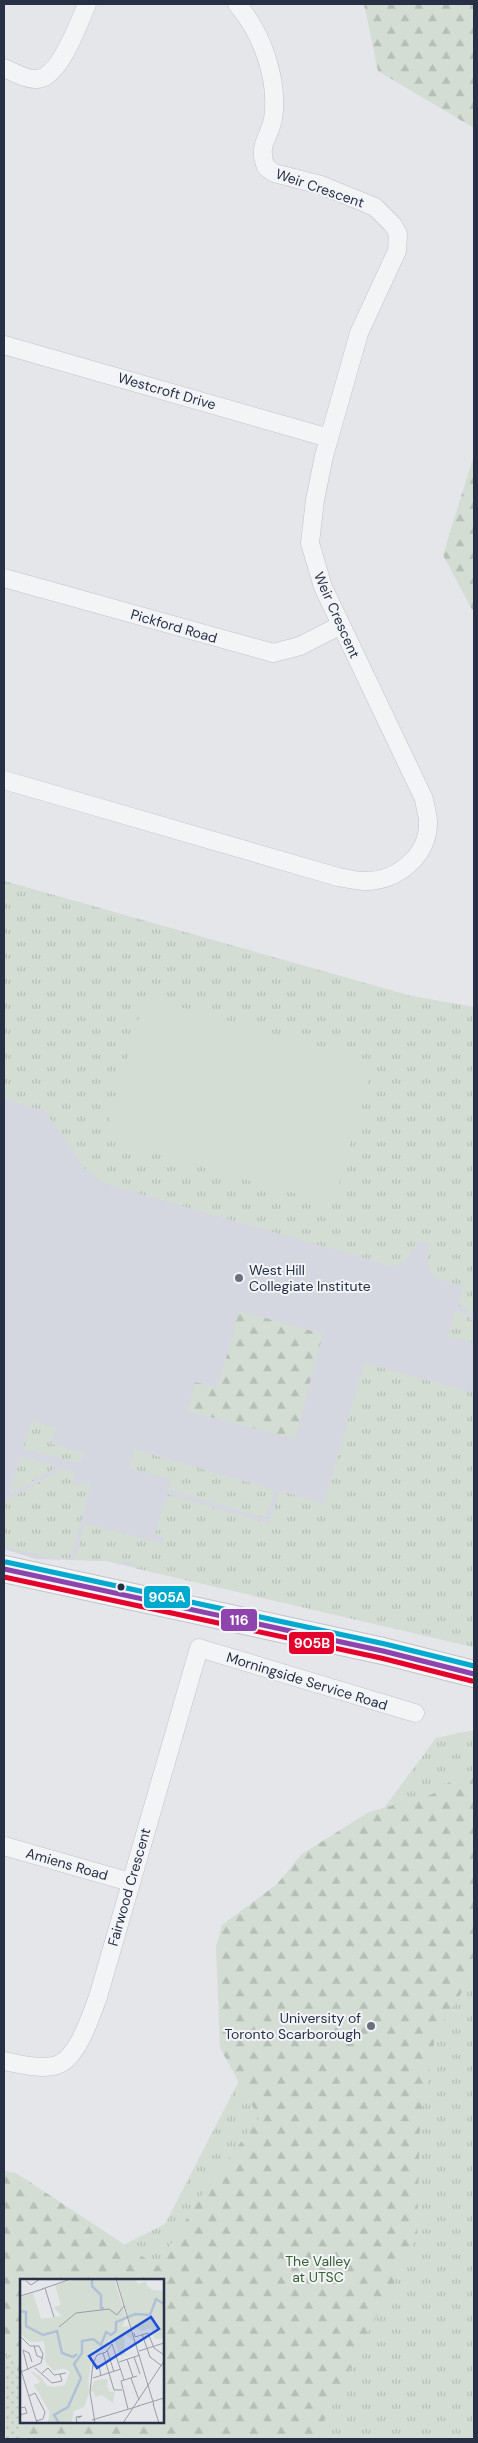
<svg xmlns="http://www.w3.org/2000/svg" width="478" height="2443" font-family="'DM Sans',sans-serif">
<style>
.built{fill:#d4d7df}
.grass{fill:url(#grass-tufts);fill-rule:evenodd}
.forest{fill:url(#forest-firs);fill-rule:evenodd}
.garden{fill:url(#garden-dots)}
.pitch{fill:#d3ddd4}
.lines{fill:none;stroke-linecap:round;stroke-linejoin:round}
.minor-casing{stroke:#c1c3c7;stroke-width:19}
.secondary-casing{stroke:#c1c3c7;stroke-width:28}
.minor{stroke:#f3f4f6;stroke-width:18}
.secondary{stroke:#f7f7f7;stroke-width:26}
.bus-1-casing{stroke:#f2f4f8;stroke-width:9}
.bus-2-casing{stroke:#f2f4f8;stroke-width:9}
.bus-3-casing{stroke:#f2f4f8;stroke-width:9}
.bus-1{stroke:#8e44ad;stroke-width:5}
.bus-2{stroke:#e4002b;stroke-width:5}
.bus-3{stroke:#00a9ce;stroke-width:5}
.poi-dot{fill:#6a707e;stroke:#f2f4f8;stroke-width:2}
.bus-dot{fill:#283045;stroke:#f2f4f8;stroke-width:2}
.labels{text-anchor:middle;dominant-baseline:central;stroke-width:4;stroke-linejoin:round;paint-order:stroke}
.street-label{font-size:14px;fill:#283045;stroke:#f2f4f8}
.poi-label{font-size:14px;fill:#283045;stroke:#f2f4f8;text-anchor:start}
.park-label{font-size:14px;fill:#396234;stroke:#f2f4f8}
.inset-river{fill:none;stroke:#b0c0d6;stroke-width:2.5}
.inset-road{fill:none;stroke:#999da7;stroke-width:1}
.view{fill:#1d4ed8;fill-opacity:0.15;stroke:#1d4ed8;stroke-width:2.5}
.inset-edge{fill:none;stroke:#283045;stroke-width:2.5}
.line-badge{stroke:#f2f4f8;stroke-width:2}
.badge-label{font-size:14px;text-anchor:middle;font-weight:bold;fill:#fff}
</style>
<defs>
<pattern id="grass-tufts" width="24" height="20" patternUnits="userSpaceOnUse" patternTransform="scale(1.25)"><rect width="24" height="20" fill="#d3ddd4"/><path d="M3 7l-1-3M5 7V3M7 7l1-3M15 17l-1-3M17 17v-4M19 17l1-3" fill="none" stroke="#b5beb7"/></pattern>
<pattern id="forest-firs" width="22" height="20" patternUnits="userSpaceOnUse" patternTransform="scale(1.25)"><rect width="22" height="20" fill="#d3ddd4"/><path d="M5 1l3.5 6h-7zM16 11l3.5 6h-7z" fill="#b5beb7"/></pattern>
<pattern id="garden-dots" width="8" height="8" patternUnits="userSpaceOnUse" patternTransform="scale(1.25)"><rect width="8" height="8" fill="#d3ddd4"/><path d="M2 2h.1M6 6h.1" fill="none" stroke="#b5beb7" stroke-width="1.8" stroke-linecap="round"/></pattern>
</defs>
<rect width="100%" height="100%" fill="#e4e6e9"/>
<polygon class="built" points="4,881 411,996 474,1007 473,1647 107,1561 36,1559 4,1549"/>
<g class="grass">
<path d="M4,881l407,115 63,11v309l-6,-7 -9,-3 4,-20 -23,-6 -12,-12 -1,-14 3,-10 -14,-4c-4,14 -9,24 -25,26l-285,-82 -21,-15 -40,-58 -41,-12z"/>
<polygon points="456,1310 466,1314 474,1323 474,1343 448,1336"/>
<polygon points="364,1363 474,1393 474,1647 134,1568 134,1563 122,1560 121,1565 107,1561 75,1560 85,1523 163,1544 165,1538 155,1535 167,1494 269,1524 280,1491 324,1504"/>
<polygon points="32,1421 56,1428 51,1444 84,1453 79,1463 23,1448"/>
<polygon points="132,1449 275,1490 265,1518 168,1489 171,1479 129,1468 134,1452"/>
<polygon points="21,1456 57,1467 10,1494"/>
<polygon points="63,1469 74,1472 72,1484 80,1485 81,1482 91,1484 71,1558 54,1558 4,1547 4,1515 7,1500"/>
<path d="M474,1730v709h-470v-178l94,-3 67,-34 205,-397 66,-89zM21,2280h141v142h-141z"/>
</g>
<g class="forest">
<polygon points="364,4 474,4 474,128 378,71"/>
<polygon points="474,455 474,613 443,555"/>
<polygon points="239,1311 323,1334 295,1439 188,1411 195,1382 218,1388"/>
<path d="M474,1771v202l-38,60 -16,89 -3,115 -103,202h-302l4,-62 -3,-32 -9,-2v-172l12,2 141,93 48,-76 54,-72 -39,-70 -4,-101 6,-22 55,-41 25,-30 67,-42 64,-18 30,-22zM21,2280h141v142h-141z"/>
</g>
<polygon class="garden" points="4,2357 10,2357 21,2377 21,2422 23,2422 20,2439 4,2439"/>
<polygon class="pitch" points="145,997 374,1062 333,1204 104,1139"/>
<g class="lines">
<g class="minor-casing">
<g id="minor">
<path d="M4,68c10,4 22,12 33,11 23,-1 42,-57 50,-75"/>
<polyline points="4,345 329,438"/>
<polyline points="4,578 273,653 300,646 341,625"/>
<path d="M4,780l334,97c8,1 18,4 26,4 33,1 65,-26 64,-59 0,-7 -3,-16 -4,-23l-101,-212 -13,-44 5,-43 9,-44 22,-77 13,-46 38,-82 1,-17 -5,-9 -18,-18 -54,-22 -47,-12 -8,-6c-9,-22 3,-28 7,-48 6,-39 -11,-86 -36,-115"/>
<polyline points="4,1846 130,1882"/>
<path d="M4,2061c15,3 38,9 53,4 21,-7 34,-50 41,-68l101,-349 216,65"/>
</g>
</g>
<g class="secondary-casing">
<polyline id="secondary" points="4,1569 383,1651 474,1674"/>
</g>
<use href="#minor" class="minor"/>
<use href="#secondary" class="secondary"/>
<g class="bus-1-casing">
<polyline id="bus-1" points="4,1569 383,1651 474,1674"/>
</g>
<g class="bus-2-casing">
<polyline id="bus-2" points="4,1577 381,1658 472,1681"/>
</g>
<g class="bus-3-casing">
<polyline id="bus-3" points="6,1562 385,1644 474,1666"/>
</g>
<use href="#bus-1" class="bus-1"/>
<use href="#bus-2" class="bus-2"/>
<use href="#bus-3" class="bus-3"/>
</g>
<g class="poi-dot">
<circle cx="239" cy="1278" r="5"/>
<circle cx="371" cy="2026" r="5"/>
</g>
<circle class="bus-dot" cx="121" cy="1587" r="4.5"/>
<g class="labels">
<g class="street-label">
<text transform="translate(320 188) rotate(19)">Weir Crescent</text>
<text transform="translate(167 391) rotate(16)">Westcroft Drive</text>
<text transform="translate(337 615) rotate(66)">Weir Crescent</text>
<text transform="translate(174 626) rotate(16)">Pickford Road</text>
<text transform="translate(307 1681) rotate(17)">Morningside Service Road</text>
<text transform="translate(67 1864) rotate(16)">Amiens Road</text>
<text transform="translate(129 1887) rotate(-74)">Fairwood Crescent</text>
</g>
<g class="poi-label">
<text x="249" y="1270">West Hill<tspan x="249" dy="16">Collegiate Institute</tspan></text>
<text x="361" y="2018" text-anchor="end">University of<tspan x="361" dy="16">Toronto Scarborough</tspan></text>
</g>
<g class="park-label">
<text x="318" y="2261">The Valley<tspan x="318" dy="16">at UTSC</tspan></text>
</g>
</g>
<g transform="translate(20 2279)">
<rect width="144" height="144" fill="#e4e6e9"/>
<path d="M60,0h34l12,39 -4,9 6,-1 8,17 -4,1 2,-3 -10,-7 1,20 6,-1 -11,3 -6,-16h-5l-5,8 -11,2 -9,57 -10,4 -3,12h-23l2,-11 -16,-27 7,-3 -11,-12 11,7 6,9 8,1 10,-2 5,-13 -6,-4 -10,2 -10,-11 3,-5 -3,-13 -13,1 -11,-10v-35l13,-4 8,26 21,-3 -8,-9 7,-2 -6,-20zM97,0h17l5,5 7,-3 2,8 16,3v45l-4,1 -10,-10 -19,-1zM82,100h5l1,6 -8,3 2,7 -7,2 -1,-6 -4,1 4,-11z" fill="#d3ddd4"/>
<path d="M56,0h36l12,35 -8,6 -3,-9 -18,2 4,6 -10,4 4,12 -14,7 1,11h-10l-7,-5 -1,-13 6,-5v-9l-12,5 5,8 -6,-5 -14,2 -5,-2 -16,-25v-6l9,-2 7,7 5,17 17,-1 4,-3 -7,-7 6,-4 -4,-20zM98,0h13l12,9 3,-3 6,5 12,1v13l-8,-5 6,6 2,11 -10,-15 -4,7 -11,-1v4l-8,3zM0,37l10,14 -1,5 6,-3 6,3 14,-1 5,17 13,7 10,-4 -2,-10 3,-4 8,-1 9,6 4,-12 7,2 5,-5h13l-21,10 -5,8 -11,2 -5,18 1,25 -5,14 -10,4 -3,12h-7l-2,-5 -14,5 2,-11 -16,-27 7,-3 -9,-9 9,4 6,9 8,1 10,-2 5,-13 -6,-4 -10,3 -8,-8 -2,-22 -13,1 -5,-3 -6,-7zM139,37l4,7 -7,7 3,3 5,-2 -1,8h-8l-4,-11 -9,3 -8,-4 -1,-5 8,2z" fill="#d3ddd4"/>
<path d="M87,107l3,6 5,-1 -2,12 -11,-8 -2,-7z" fill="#d3ddd4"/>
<path class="inset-river" d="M72,0v7l9,9v13h3M0,32l6,1v14l17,9 14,-4 5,22 11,4 4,-3M39,144l-5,-8 14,-8 13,-29 -7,-14 8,-11v-12l11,-2 8,6 5,-13 5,3 5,-4v-9l19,-8 15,1 6,-16 8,5"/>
<path class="inset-road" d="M96,0l38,126M6,2l5,4 9,-6M25,9l9,29M22,10l29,-10M0,17l23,-7M39,48l17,-14 33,-4 8,6 7,-9M114,54l1,4 13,-4 6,15 10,7M122,55l8,23 12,9M0,57l10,10h9M14,67l3,10 6,2M87,71l7,22M119,72l25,-8M83,74l11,37h8M114,78l6,17M107,80l6,18M99,83l21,-7M73,87h6l2,10M0,88l17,56M15,89l17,15 10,-2 -2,-7M8,91l-5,-20 6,3 3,9M1,93l20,-9 2,-9 -4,-8M22,94l6,-5 6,7 12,-2M73,99l28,-9M111,99l8,22M9,117l6,-3 10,19 -2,7 -7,2M133,125l6,19M118,127l26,-8M0,129l5,-1 2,6 -7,2M108,130l-7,-28 16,-5M72,141l47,-14M57,144l-1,-6 6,-1 -4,2M75,144l-5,-31 3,-29 4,-8 9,-3 6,-8 12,36M103,144l41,-62"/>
<path class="view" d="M131,38l8,12 -62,39 -8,-12z"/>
<rect width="144" height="144" class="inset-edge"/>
</g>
<g class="line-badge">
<rect x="143" y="1585" width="48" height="24" rx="5" fill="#00a9ce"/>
<rect x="220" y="1608" width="38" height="24" rx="5" fill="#8e44ad"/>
<rect x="288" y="1631" width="47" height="24" rx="5" fill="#e4002b"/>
</g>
<g class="badge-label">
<text x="167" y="1602">905A</text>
<text x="239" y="1625">116</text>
<text x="312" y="1648">905B</text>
</g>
<rect width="478" height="2443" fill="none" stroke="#283045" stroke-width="10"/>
</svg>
